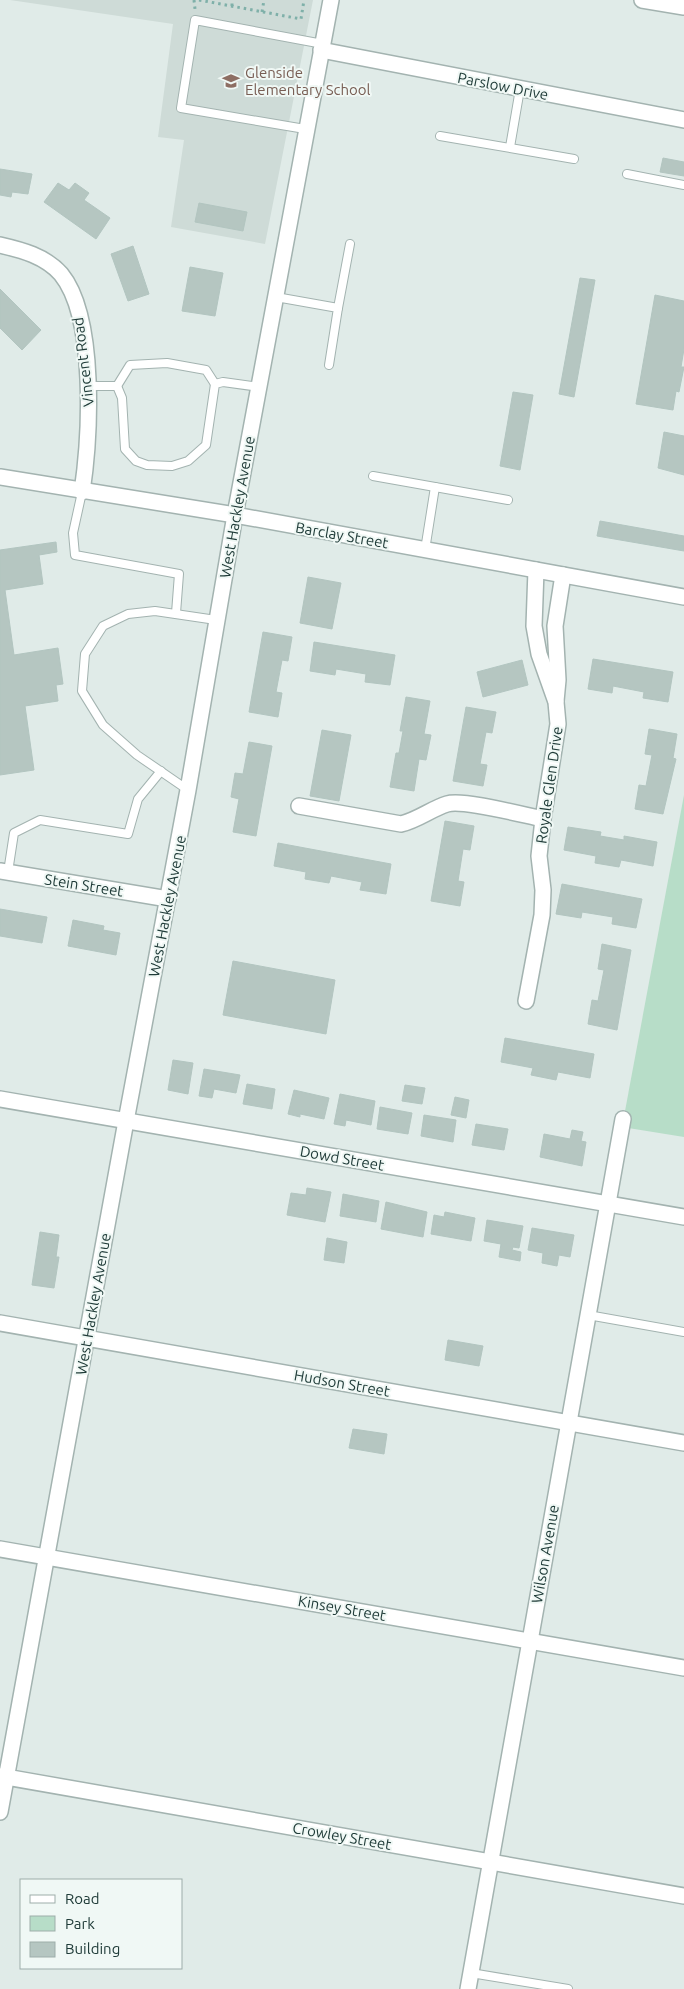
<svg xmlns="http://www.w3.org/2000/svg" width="684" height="1989" font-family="Ubuntu,sans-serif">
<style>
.built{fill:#cedbd7}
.green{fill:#b7ddc8}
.building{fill:#b5c6c1;stroke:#b2c5c0}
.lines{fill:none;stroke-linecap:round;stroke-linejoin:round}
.service-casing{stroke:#a3b3b0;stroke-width:10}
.minor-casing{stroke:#a3b3b0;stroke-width:18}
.path{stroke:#7fb0a9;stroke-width:3;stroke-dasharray:2.5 4;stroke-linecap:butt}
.service{stroke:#fff;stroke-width:8}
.minor{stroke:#fff;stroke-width:15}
.labels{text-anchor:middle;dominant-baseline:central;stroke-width:4;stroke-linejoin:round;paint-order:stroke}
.education-label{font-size:15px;fill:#785e54;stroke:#f0f8f5;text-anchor:start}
.street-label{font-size:15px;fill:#203c39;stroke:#f0f8f5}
</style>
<rect width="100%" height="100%" fill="#e0ebe8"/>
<polygon class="built" points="10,0 313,0 265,244 171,227 184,140 158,137 173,24"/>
<polygon class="green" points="684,795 684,1137 622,1127"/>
<g class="building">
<polygon points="663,158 684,162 684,176 660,172"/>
<polygon points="0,169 32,174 28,194 12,192 11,197 0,195"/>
<polygon points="58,183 69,190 75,183 89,193 84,200 110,218 96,239 44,202"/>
<polygon points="199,203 247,212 243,231 195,222"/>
<polygon points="133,246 149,294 128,301 111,254"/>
<polygon points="190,267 223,273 215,316 182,311"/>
<polygon points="580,278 595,280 574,397 559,394"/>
<polygon points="0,289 41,330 22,350 0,328"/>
<polygon points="655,295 684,301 684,349 681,367 684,367 679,392 676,391 673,410 636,404"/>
<polygon points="513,392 533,395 520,470 500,466"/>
<polygon points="664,432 684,436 684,475 658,468"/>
<polygon points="600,521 684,536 684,551 597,536"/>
<polygon points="56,542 57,552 39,555 43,584 5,590 14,655 58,648 63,684 56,685 58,701 25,706 34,770 0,775 0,550"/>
<polygon points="308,577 341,583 332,629 300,623"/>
<polygon points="263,632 292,637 288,661 282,660 276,692 282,693 278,717 249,712"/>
<polygon points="314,642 395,655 390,685 365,682 366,674 336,669 335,675 310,671"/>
<polygon points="593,659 673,672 668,702 643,698 644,692 613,686 612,693 588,689"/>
<polygon points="522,660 528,685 483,697 477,672"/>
<polygon points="406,697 430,701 424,734 431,735 426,760 419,759 414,791 390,787 396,753 399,753 403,731 400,731"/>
<polygon points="466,707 496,712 492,733 486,732 480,764 487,765 483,786 453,781"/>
<polygon points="649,729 677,734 673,758 676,759 663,814 635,809 639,785 646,786 652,755 645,754"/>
<polygon points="322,730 351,735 339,801 310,796"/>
<polygon points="249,742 272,746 256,836 233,832 239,799 231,797 235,773 243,774"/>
<polygon points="445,821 474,826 470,850 463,849 458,881 464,882 460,906 431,901"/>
<polygon points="568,827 601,832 600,836 624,840 624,836 657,842 653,866 621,860 619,867 595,863 596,856 564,850"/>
<polygon points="278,843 391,864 386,894 360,890 362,882 331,876 329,883 305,879 306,872 274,866"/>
<polygon points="562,884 642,899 636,928 612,924 613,917 582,912 581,918 556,914"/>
<polygon points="0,909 47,917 42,943 0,936"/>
<polygon points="73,920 104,926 103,930 120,933 116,955 68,946"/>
<polygon points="602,944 631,950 617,1030 588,1024 592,1000 598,1001 604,970 598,969"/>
<polygon points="233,961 335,980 326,1034 223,1015"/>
<polygon points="505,1038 594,1054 590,1078 558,1072 556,1080 531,1075 533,1068 501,1062"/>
<polygon points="173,1060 193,1063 188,1094 168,1090"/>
<polygon points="204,1069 240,1075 236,1093 214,1089 212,1098 199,1096"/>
<polygon points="247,1084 275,1089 272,1109 243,1104"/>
<polygon points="405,1085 425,1088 422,1104 402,1101"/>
<polygon points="294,1090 329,1098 324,1119 300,1114 300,1117 288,1114"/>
<polygon points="340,1094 375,1101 371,1125 346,1120 345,1126 334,1124"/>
<polygon points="455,1097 469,1100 466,1118 451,1115"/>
<polygon points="380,1107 412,1113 408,1134 377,1129"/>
<polygon points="424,1115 456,1120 453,1142 421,1136"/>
<polygon points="476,1124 508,1129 504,1150 472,1145"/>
<polygon points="572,1130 583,1132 581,1141 586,1142 582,1166 540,1157 544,1134 570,1139"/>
<polygon points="307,1188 331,1192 325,1222 287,1215 291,1193 306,1195"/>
<polygon points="343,1194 379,1201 376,1222 340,1216"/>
<polygon points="386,1202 427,1212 423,1237 381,1229"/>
<polygon points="445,1212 475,1218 471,1241 431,1234 434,1215 444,1217"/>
<polygon points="487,1220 523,1226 519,1248 513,1247 512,1250 521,1252 520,1261 499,1257 501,1244 484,1241"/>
<polygon points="532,1228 574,1235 570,1257 559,1255 557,1266 542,1263 543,1253 528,1250"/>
<polygon points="40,1232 59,1235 56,1257 59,1257 54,1288 32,1285"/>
<polygon points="327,1238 347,1242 344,1263 324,1260"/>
<polygon points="448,1340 483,1346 479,1366 445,1360"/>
<polygon points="353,1429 387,1434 384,1454 349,1448"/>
</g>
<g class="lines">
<g class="service-casing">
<g id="service">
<polyline points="305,129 181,108 195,20 323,44"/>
<polyline points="440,136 574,159"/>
<polyline points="510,147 520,89"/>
<polyline points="627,174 684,185"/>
<polyline points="276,297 338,308 329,365"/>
<polyline points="338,308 350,244"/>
<polyline points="87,386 117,386 122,398 125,449 136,461 147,465 172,466 188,461 206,445 215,384 223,382 259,387"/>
<polyline points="117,386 130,365 167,363 206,370 215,384"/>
<polyline points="373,476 435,487"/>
<polyline points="82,492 73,533 75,555 179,574 176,613"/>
<polyline points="425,550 435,487 508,500"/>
<polyline points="188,790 137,755 103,725 82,691 85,654 103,626 128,614 155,611 216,620"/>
<polyline points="8,872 14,833 40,820 128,834 138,799 161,771"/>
<polyline points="588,1315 684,1332"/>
<polyline points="471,1973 568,1989"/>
</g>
</g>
<g class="minor-casing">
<g id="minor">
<polyline points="642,0 684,7"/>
<polyline points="321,50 684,120"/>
<path d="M0,245c22,5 45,11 61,29 36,44 29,164 21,218"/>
<polyline points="0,477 235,515 684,597"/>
<polyline points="556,701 558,680 555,626 563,575"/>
<path d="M299,806l102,18c17,-4 30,-15 46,-20 16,-5 76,11 96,15"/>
<polyline points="0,871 168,899"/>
<polyline points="526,1001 542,915 543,890 539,856 543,819 558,724 556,702 539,654 534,626 536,570"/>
<polyline points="0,1099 684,1217"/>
<polyline points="0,1323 684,1443"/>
<polyline points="0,1549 684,1668"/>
<polyline points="0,1776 684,1896"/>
<polyline points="0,1812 126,1121 188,790 235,515 331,0"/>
<polyline points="468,1989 623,1119"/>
</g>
</g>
<g class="path">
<polyline points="194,0 195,9"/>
<polyline points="199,0 301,19 304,0"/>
<polyline points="232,6 232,0"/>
<polyline points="262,12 264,0"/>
</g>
<use href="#service" class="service"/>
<use href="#minor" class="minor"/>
</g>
<defs>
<g id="school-bare" transform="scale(1.35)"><path d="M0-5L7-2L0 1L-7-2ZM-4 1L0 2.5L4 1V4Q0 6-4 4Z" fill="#8d6e63" stroke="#f0f8f5" stroke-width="2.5" paint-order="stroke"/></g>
</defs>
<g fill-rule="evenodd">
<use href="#school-bare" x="231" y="81"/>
</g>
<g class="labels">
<g class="education-label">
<text x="245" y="72">Glenside<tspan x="245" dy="17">Elementary School</tspan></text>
</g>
<g class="street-label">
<text transform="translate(503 86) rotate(11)">Parslow Drive</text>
<text transform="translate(83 362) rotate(-97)">Vincent Road</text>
<text transform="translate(237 507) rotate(-80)">West Hackley Avenue</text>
<text transform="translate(342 535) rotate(10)">Barclay Street</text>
<text transform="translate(549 785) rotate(-82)">Royale Glen Drive</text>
<text transform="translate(84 885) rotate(9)">Stein Street</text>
<text transform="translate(167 906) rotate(-79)">West Hackley Avenue</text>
<text transform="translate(342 1158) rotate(10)">Dowd Street</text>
<text transform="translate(93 1304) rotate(-80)">West Hackley Avenue</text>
<text transform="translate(342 1383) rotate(10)">Hudson Street</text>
<text transform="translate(545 1554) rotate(-80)">Wilson Avenue</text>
<text transform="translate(342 1608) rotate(10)">Kinsey Street</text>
<text transform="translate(342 1836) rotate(10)">Crowley Street</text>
</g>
</g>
<rect x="20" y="1879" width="162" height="90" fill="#f0f8f5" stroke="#9dadaa"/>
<rect x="30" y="1895" width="25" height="8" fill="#ffffff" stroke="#9dadaa"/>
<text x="65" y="1904" font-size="15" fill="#203c39">Road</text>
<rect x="30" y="1916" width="25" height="15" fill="#b7ddc8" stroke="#9dadaa"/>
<text x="65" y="1929" font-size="15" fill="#203c39">Park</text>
<rect x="30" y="1942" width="25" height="15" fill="#b5c6c1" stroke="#9dadaa"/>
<text x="65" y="1954" font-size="15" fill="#203c39">Building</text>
</svg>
